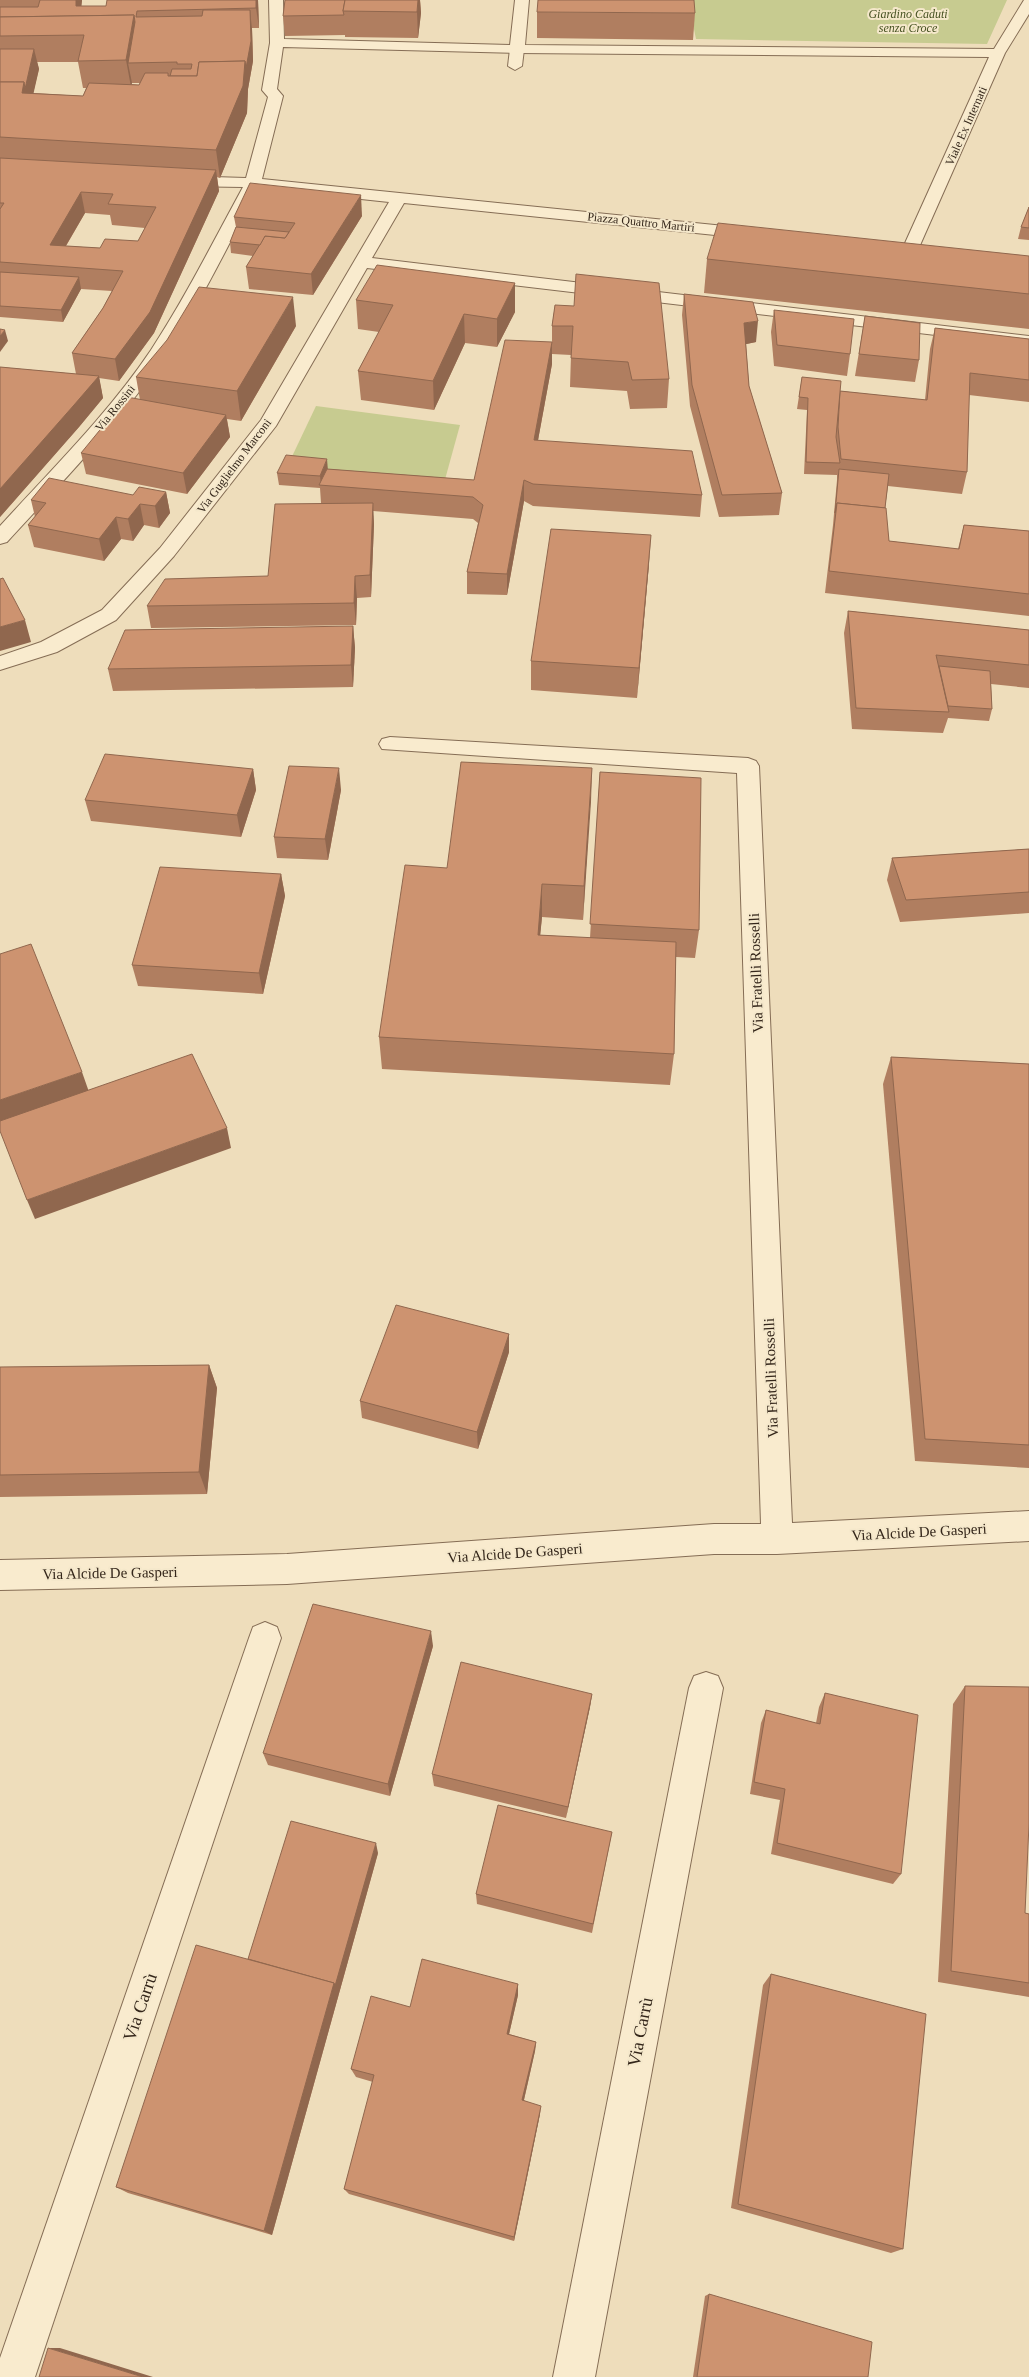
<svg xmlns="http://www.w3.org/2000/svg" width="1029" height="2377" font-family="Georgia,serif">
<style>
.green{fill:#c7cb90}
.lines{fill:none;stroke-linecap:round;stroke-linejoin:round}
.lane-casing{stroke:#856d55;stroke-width:2}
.street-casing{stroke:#856d55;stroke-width:2}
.lane{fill:#f9ebce;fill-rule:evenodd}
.street{fill:#f9ebce;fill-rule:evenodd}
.wall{fill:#b07e60;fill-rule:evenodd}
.shaded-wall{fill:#90674e}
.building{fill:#cd9370;stroke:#90674e;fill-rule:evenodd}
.labels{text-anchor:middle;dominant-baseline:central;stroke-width:4;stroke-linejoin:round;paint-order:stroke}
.far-park-label{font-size:12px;font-style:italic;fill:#465121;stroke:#f5e8cb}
.far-street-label{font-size:12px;fill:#34261a;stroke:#f5e8cb}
.street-label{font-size:15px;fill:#34261a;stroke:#f5e8cb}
.near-street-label{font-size:18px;fill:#34261a;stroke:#f5e8cb}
</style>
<rect width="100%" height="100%" fill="#edb"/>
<g class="green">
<polygon points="681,0 1007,0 987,44 696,39 693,24"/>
<polygon points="316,406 460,425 441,494 287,467"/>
</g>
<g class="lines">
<g class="lane-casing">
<polygon id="lane" points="517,45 524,49 522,66 515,70 508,66 510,49"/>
</g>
<g class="street-casing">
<g id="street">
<path d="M269,0h14l1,39 226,6 5,-45h14l-4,45 469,4 30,-49h5v14l-24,39 -88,199 -2,4h-12l-2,-4 88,-195 -472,-4 -234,-6 -6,42 6,7 -21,83 492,50 6,1 2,4 -2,4 -6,1 -350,-36 -32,55 657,78v10l-662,-78 -91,158 -102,130 -58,64 -59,32 -57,18v-14l41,-14 61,-32 58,-62 101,-128 128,-218 -131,-14c-29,56 -57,114 -92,166 -45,68 -104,128 -159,188l-7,2v-18c52,-57 108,-112 151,-176 34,-52 62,-108 92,-163l-63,-1 -6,-2 -2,-3 2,-3 6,-2 66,2 22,-81 -6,-7 8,-47z"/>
<polygon points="390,737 748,758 756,761 759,766 792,1523 1029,1511 1029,1541 777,1554 714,1554 287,1584 0,1590 0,1560 287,1554 714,1524 761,1524 737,773 382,749 379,744 382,739"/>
<polygon points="265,1622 277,1627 281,1638 35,2377 0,2377 0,2358 249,1638 253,1627"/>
<polygon points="706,1672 718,1676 723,1688 595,2377 553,2377 689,1688 694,1676"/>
</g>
</g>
<use href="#lane" class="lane"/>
<use href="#street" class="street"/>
</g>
<g class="wall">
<path d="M0,0h82l-1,6h25l152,-6 1,28h-7l1,33 -5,28 -1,24 -27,65 -3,-1 2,14 -65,142 -35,48 -20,-3 4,20 -24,29 -79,90v-150l76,7 -4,-21 31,-45 9,-17 -31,-2 -18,33 -63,-5zM37,62h41l5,26h3l-3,8 -50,-3 6,-24zM132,83h8l-1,2 -8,-1zM85,213l25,2 2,10 33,3 -7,13 -38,7 -34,-2z"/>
<polygon points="285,0 420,0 421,13 418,38 345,37 345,35 285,36 283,16"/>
<polygon points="537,12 695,13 693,40 537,38"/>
<polygon points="1029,207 1029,240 1018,239 1021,227"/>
<polygon points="362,216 313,295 249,289 246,267 253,256 231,253 230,242 236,227 234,217"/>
<polygon points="1029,256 1029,329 704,293 707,259"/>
<polygon points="515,283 515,312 497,347 465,343 434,410 361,400 358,371 379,332 358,329 356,300"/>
<polygon points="684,294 756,342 746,344 749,386 782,493 779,515 719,517 690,406 682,315"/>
<polygon points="555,305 669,379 667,408 630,409 627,391 570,387 571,355 552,354 552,364 538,440 702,495 700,517 533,506 524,501 507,595 467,594 467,572 478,523 473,519 373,511 374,524 371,597 357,598 356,625 151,628 147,606 268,576 321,503 320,488 279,485 277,473 328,469 474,480 552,342 552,326"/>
<polygon points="774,310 850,354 847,376 774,366 771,332"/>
<polygon points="865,316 919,360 915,382 855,376"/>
<polygon points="296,326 241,421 227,419 230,437 187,494 86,474 81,453 140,400 136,377"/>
<polygon points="935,328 1029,339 1029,402 969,395 967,472 962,494 888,486 885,508 889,541 958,549 964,525 1029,531 1029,616 825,593 833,525 837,480 837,475 804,474 807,410 797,409 802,377 840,391 925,400 930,349"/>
<polygon points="166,492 170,513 159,528 144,525 133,541 121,539 104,561 34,547 28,525 35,517 31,500 133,495"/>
<polygon points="649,564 637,698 531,690 531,661"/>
<polygon points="848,611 1029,630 1029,688 991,684 992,709 989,721 948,718 943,733 852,729 844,633"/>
<polygon points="353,626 355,648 353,687 113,691 108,669"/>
<polygon points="592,768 583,920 542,917 540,935 590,938 600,772 699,930 695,958 676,957 674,1054 670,1085 382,1069 379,1037 447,868"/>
<polygon points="253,769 256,790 241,837 91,821 85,800"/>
<polygon points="341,790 328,860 277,858 274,837"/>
<polygon points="1029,849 1029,913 900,922 887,880 892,858"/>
<polygon points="281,874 285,896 263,994 138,986 132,965"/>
<polygon points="891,1057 1029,1064 1029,1468 915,1461 883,1084"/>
<polygon points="509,1334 509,1352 478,1449 362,1418 360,1401"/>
<polygon points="209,1365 217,1388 207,1494 0,1497 0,1367"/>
<polygon points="433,1646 390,1796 268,1765 263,1753"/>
<polygon points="965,1686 1025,1913 1029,1914 1029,1997 938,1982 953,1704"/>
<polygon points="825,1693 901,1874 893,1884 771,1854 780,1800 750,1794 761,1723 766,1710 816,1723 819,1707"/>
<polygon points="592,1694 590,1707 566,1818 434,1786 432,1774"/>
<polygon points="612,1832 592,1933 477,1904 476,1894"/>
<polygon points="378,1853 272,2235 128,2193 116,2187 248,1959"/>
<polygon points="771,1974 903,2249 891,2253 731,2208 763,1985"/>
<polygon points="518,1984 518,1995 509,2034 536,2042 535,2051 524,2100 540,2114 514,2241 349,2194 344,2189 373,2082 356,2077 351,2069 410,2007"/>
<polygon points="709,2294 868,2377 693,2377 705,2296"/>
</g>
<g class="shaded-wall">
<polygon points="76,0 82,0 80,23 76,6"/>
<polygon points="256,0 258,0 259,28 256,8"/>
<polygon points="418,0 420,0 421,13 418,38 417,12"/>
<polygon points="250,10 252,29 253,61 248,89 247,113 220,178 216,150"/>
<polygon points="134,15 138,42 128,63 132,83 131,87 126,60"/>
<polygon points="34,49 39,69 30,109 25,89"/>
<polygon points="24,82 30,109 22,93"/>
<polygon points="216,170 219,191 154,333 119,381 115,359"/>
<polygon points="81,192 85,213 54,266 50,245"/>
<polygon points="361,195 362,216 313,295 311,274"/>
<polygon points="79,277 81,289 63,322 61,310"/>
<polygon points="515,283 515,312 497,347 497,319"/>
<polygon points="293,297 296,326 241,421 237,391"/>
<polygon points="464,314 465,343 434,410 433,381"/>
<polygon points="758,321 756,342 742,345 744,323"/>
<polygon points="5,330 8,341 0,352 0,336"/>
<polygon points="552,342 552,364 534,462 534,440"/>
<polygon points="99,376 103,398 79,427 0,517 0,489"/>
<polygon points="226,415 230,437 187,494 183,473"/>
<polygon points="327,459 328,471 321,485 320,476"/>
<polygon points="524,480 524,501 507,595 507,574"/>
<polygon points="166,492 170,513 159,528 155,506"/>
<polygon points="373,503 374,524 371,597 370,575"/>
<polygon points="140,504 144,525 133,541 128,519"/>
<polygon points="116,517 121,539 104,561 99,539"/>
<polygon points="651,535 649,564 637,698 639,668"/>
<polygon points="355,576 357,598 356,625 354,603"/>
<polygon points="25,620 31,642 0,651 0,627"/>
<polygon points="353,626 355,648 353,687 351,665"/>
<polygon points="339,768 341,790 328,860 325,839"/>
<polygon points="592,768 591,802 583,920 584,886"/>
<polygon points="253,769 256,790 241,837 237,815"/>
<polygon points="281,874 285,896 263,994 259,973"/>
<polygon points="542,884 542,917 537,968 538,935"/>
<polygon points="82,1072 89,1092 0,1122 0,1100"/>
<polygon points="227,1128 231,1148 35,1219 27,1200"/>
<polygon points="509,1334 509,1352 478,1449 477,1432"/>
<polygon points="209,1365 217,1388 207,1494 199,1472"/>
<polygon points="431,1631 433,1646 390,1796 388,1784"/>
<polygon points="592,1694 590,1707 566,1818 568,1807"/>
<polygon points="376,1843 378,1853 272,2235 264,2231 334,1983"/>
<polygon points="518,1984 518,1995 507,2043 507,2034"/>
<polygon points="536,2042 535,2051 522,2108 522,2100"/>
<polygon points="541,2106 540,2114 514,2241 514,2237"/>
<polygon points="48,2348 60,2348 153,2377 143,2377"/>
</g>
<g class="building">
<polygon points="40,0 76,0 76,6 106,6 107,0 256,0 256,8 137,11 136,17 202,16 203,10 250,10 251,41 246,68 245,61 199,62 197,76 170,76 172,69 191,69 192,64 177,64 177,62 128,63 135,22 134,15 0,17 0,7 38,7"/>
<polygon points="285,0 345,0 343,11 344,15 283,16"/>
<polygon points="345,0 418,0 417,12 343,11"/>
<polygon points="538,0 694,0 695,13 537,12"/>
<polygon points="134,15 126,60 78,61 84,35 0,36 0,17"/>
<polygon points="0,49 34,49 25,89 24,82 0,82"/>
<polygon points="245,61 243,86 216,150 0,137 0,82 24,82 22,93 83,96 89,83 139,85 145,73 168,73 168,76 197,76 199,62"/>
<path d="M0,158l216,12 -66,142 -35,47 -43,-6 31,-45 20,-37 -123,-9v-53l4,-6h-4zM81,192l32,2 -5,10 48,3 -18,34 -33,-2 -5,9 -50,-3z"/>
<polygon points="250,183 361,195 311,274 246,267 265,236 285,238 295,223 234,217"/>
<polygon points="1029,207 1029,228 1021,227"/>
<polygon points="718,223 1029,256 1029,294 707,259"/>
<polygon points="236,227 289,232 285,238 265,236 260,245 230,242"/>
<polygon points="377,265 515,283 497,319 464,314 433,381 358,371 393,305 356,300"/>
<polygon points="0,272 79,277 61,310 0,306"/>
<polygon points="576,274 659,283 669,379 632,380 628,362 571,358 573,326 552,326 555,305 574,306"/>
<polygon points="199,287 293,297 237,391 136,377 167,340"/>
<polygon points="684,294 753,302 758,321 744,323 749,386 782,493 722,495 692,385"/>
<polygon points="774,310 854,319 850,354 777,345"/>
<polygon points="865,316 920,323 919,360 859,354"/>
<polygon points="935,328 1029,339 1029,380 970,373 967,472 841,459 838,427 840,391 927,400"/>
<polygon points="0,329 5,330 0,336"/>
<polygon points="505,340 552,342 534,440 692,451 702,495 533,484 524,480 507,574 467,572 483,505 473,497 319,485 327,469 474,480"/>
<polygon points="0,367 99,376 74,405 0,489"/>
<polygon points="802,377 841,381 836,437 840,463 806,462 808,398 799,397"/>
<polygon points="127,397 226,415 183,473 81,453"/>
<polygon points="286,455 327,459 320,476 277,473"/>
<polygon points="839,469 889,474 885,508 837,503 835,513"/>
<polygon points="49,478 133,495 139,487 166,492 155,506 140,504 128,519 116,517 99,539 28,525 46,503 31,500"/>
<polygon points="373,503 370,575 355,576 354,603 147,606 165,579 268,576 275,504"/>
<polygon points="837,503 886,508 889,541 959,549 964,525 1029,531 1029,594 829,571"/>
<polygon points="551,529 651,535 639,668 531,661"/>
<polygon points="3,578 25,620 0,627 0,579"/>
<polygon points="848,611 1029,630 1029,665 936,655 949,712 856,708"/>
<polygon points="353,626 351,665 108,669 125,630"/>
<polygon points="939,666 990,671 992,709 948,706"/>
<polygon points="105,754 253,769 237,815 85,800"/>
<polygon points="461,762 592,768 584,886 542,884 538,935 676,942 674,1054 379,1037 405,865 447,868"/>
<polygon points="289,766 339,768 325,839 274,837"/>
<polygon points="600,772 701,778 699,930 590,924"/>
<polygon points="1029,849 1029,892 906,900 892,858"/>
<polygon points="160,867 281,874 259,973 132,965"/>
<polygon points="31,944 82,1072 0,1100 0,954"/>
<polygon points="192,1054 227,1128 27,1200 0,1131 0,1121"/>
<polygon points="891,1057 1029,1064 1029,1445 925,1439"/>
<polygon points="396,1305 509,1334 477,1432 360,1401"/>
<polygon points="209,1365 199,1472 0,1475 0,1367"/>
<polygon points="313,1604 431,1631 388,1784 263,1753"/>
<polygon points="461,1662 592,1694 568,1807 432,1774"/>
<polygon points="965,1686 1029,1687 1029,1824 1025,1913 1029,1914 1029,1983 951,1971"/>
<polygon points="825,1693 918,1715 901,1874 777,1843 785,1789 754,1782 766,1710 820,1724"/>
<polygon points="498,1805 612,1832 593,1924 476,1894"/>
<polygon points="291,1821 376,1843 335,1986 334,1983 248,1959"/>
<polygon points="196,1945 334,1983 264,2231 116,2187"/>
<polygon points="422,1959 518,1984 507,2034 536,2042 522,2100 541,2106 514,2237 344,2189 374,2075 351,2069 371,1996 410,2007"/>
<polygon points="771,1974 926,2014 903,2249 738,2204"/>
<polygon points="709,2294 872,2342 868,2377 697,2377"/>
<polygon points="48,2348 143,2377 39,2377"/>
</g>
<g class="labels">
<g class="far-park-label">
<text x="908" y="14">Giardino Caduti<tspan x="908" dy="14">senza Croce</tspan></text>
</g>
<g class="far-street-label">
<text transform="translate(966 126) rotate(-66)">Viale Ex Internati</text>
<text transform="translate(641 222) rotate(6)">Piazza Quattro Martiri</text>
<text transform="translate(115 408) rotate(-51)">Via Rossini</text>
<text transform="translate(234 466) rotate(-53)">Via Guglielmo Marconi</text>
</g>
<g class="street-label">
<text transform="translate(756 973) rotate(-92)">Via Fratelli Rosselli</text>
<text transform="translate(771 1378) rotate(-92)">Via Fratelli Rosselli</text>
<text transform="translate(919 1532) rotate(-3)">Via Alcide De Gasperi</text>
<text transform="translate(515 1553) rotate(-4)">Via Alcide De Gasperi</text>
<text transform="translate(110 1573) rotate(-1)">Via Alcide De Gasperi</text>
</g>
<g class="near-street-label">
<text transform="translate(140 2007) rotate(-71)">Via Carrù</text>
<text transform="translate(640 2032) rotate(-79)">Via Carrù</text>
</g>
</g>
</svg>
